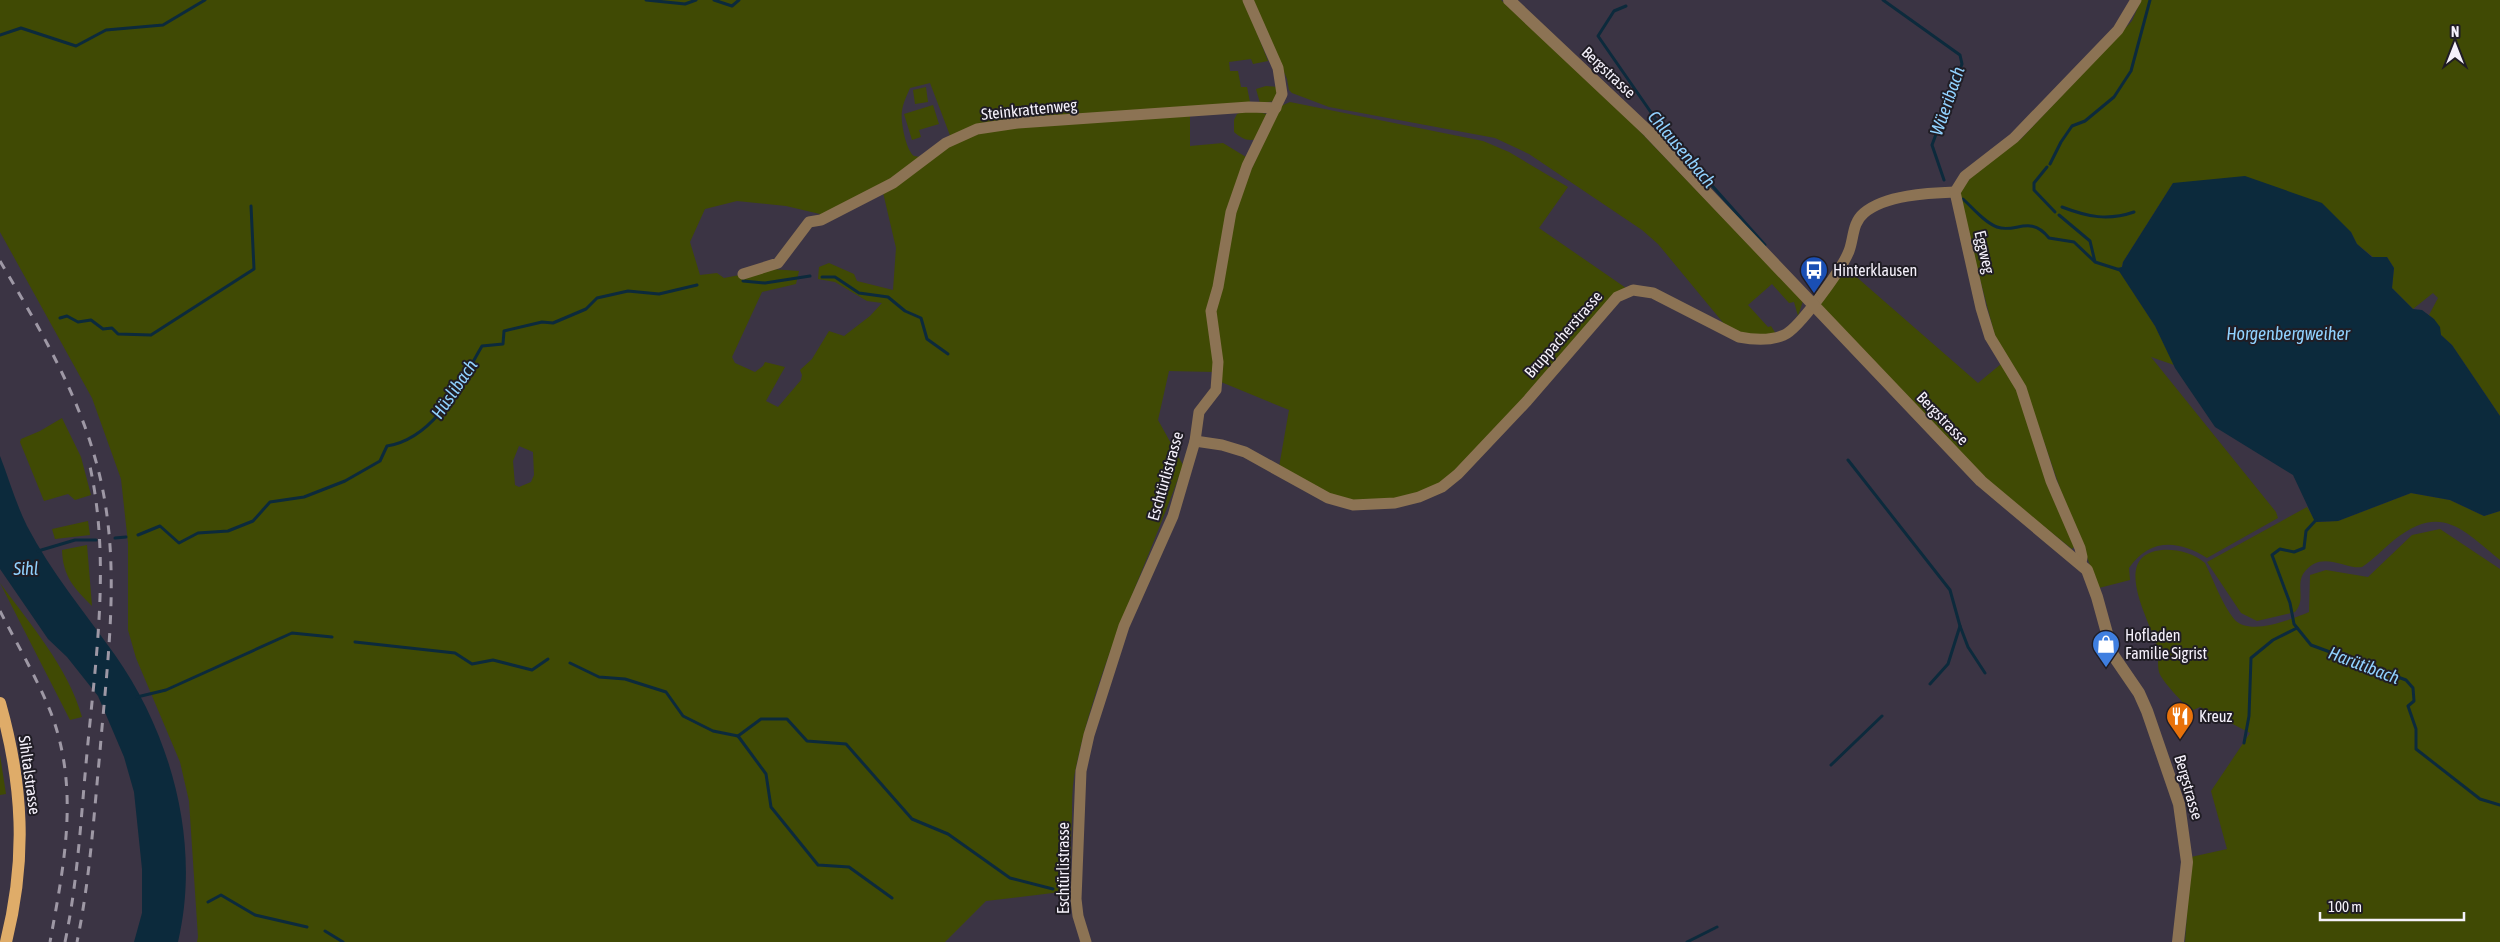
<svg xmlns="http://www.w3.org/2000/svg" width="2500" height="942" font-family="'Asap Condensed',sans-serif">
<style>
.green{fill:#404a04;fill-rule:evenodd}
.water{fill:#0c2a3c}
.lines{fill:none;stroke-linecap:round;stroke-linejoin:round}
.stream{stroke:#0c2a3c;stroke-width:3}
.minor{stroke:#8c7354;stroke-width:11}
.tertiary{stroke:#8c7354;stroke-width:12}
.primary{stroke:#dfac69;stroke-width:12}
.rail{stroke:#9e98a5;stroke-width:3;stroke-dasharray:9 9;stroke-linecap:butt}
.labels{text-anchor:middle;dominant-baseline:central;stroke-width:4;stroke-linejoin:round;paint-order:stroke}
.street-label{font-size:16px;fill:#f5f1fb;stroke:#201d25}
.poi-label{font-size:16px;fill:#f5f1fb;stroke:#201d25;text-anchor:start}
.water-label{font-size:18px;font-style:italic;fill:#91d2ff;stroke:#201d25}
</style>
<rect width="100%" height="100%" fill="#3b3444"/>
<g class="green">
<path d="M0,0h1244l24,61 -15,3 -2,-5 -22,3 1,9h8l3,16h6l3,15 -60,7v37l33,-3 23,14 -34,140 3,75 -46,-1 -11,49 25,45c-37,104 -88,203 -109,312 -2,12 -2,26 -2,38 -1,25 -2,51 -3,76l-83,10 -41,41h-748l1,-5 -9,-136 -9,-39 -44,-104 -8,-28v-87l-7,-64 -29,-81 -92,-166zM930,83l21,55 -31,19 -6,-1c-8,-5 -14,-36 -12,-45 1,-8 5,-16 8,-23zM881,184l15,64 -3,42 -36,-9 -3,-7 -25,-11 -10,4 -1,12 17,3 32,19 15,2 -12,13 -26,20 -15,-5 -17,28 -12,11 2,5 -1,5 -23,27 -12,-6 19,-34 -20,-5 -2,4 -8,6 -20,-9 -3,-6 30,-65 34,-8 3,-13 -28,-2 -47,9 -7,-5 -17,2 -10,-33 15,-33 32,-8 49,5 38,9zM519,446l14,6 1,23 -3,7 -12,5 -4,-2 -2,-24z"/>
<polygon points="1252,0 1501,0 1626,117 1803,301 1798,316 1794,302 1789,303 1772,284 1748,305 1768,327 1771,326 1776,334 1746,335 1725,325 1658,244 1642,230 1529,154 1495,138 1329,107 1292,93 1289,90 1287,79"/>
<path d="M2141,0h359v416l-48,-71 -11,-10 -7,-16 -5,-4 9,-17 -5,-5 -20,16 -21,-21 2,-20 -7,-11h-14l-16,-13 -6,-12 -178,-49 -50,79 -3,10 35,54 19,39 -23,-8 125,155 2,6 -71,40c-29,-18 -57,-20 -78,10l1,12 -31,8 -37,-94 -37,-107 -30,-51 -35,-133 1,-12 13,-18 47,-34 111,-118z"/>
<polygon points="1266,86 1278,87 1275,101 1260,103 1256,89"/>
<polygon points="926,87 928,102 915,104 913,90"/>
<polygon points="1290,102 1483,141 1509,152 1568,187 1539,228 1626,288 1470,458 1438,485 1402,498 1367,502 1336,498 1279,467 1289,410 1221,382 1215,315 1235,211 1245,183 1281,106"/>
<polygon points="933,105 939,124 919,130 921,137 912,140 904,114"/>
<path d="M1247,110l20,4 -11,25c-8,3 -15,-1 -22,-7v-12l3,-6z"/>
<polygon points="1845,267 1978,383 2001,364 2018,392 2075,546 2072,549 1991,484 1820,305"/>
<polygon points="62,418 81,457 91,495 75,500 68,494 44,501 20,442 21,439 40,431"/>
<path d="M2411,493l39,7 34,16 16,-5v49c-38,-31 -59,-57 -106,-20 -11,9 -20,19 -32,27 -16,3 -42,-19 -59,7 -7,12 3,26 -8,38l-38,9 -16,-8 -34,-51 100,-55 9,15 22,-1z"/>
<polygon points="88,521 90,535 55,539 52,529"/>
<path d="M2440,529l60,40v373h-315l6,-85 36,-8 -16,-58 39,-58 -50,-26 -9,4c-8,-9 -29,-29 -32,-39 -2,-8 0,-18 -2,-26 -8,-27 -47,-91 5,-96 15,-1 31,3 43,13 9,18 17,41 29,56 15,18 58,0 75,-7l1,-37 16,-5 42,7 44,-42z"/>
<path d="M87,545l5,61c-18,-18 -29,-29 -30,-56z"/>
<path d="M0,583c30,41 68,84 82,134l-12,3z"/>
<polygon points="0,755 6,794 0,795"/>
</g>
<g class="water">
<polygon points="2245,176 2322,203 2351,232 2357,244 2372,257 2387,257 2394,268 2392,288 2413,309 2422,310 2434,319 2440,327 2441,335 2452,345 2500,416 2500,511 2484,516 2450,500 2411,493 2338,521 2315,522 2293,475 2215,427 2175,368 2155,326 2117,268 2122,267 2123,262 2173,183"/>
<path d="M0,456c9,23 16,48 27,70 24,46 58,87 88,129 57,81 86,189 63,287h-44l8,-29v-44l-8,-77 -10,-35 -26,-61 -31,-39 -19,-18 -48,-70z"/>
</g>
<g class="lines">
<g class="stream">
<polyline points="646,0 685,4 696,0"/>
<polyline points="714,0 732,6 739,0"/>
<polyline points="1883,0 1960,55 1962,64 1932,145 1944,180"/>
<polyline points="1626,6 1614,11 1598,36 1666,134 1765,245"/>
<polyline points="0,35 21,28 76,46 106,30 163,25 205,0"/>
<polyline points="2050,164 2061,142 2072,126 2085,121 2114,97 2131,71 2150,0"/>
<polyline points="2047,167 2034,183 2034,190 2055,212"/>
<path d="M1963,199c10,9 21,23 34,28 18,7 33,-13 52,11l25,4 20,19"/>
<path d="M2062,207c26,10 46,14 72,5"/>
<polyline points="2059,215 2090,241 2095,262 2120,270"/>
<polyline points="822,277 835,277 859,293 888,297 905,311 921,318 927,339 948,354"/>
<polyline points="743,281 765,283 810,276"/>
<polyline points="60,318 67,316 78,322 91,320 103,329 112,328 118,334 151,335 254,269 251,206"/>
<polyline points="1848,460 1950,590 1960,626 1948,664 1930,684"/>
<polyline points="2316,520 2306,531 2304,548 2294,552 2280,549 2272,555 2290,603 2294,624 2311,645 2406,680 2413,688 2414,701 2408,706 2416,729 2416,749 2480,799 2500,805"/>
<path d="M138,535l22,-9 19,17 19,-10 30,-2 25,-10 17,-19 34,-5 41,-16 35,-20 7,-15c48,-8 73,-62 95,-100l21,-2 1,-13 38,-9 11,1 33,-14 11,-11 31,-7 31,3 38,-9"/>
<polyline points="115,538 126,537"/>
<polyline points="38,551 75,540 96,540"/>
<polyline points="1960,626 1968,647 1985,673"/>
<polyline points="355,642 455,653 472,664 493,660 532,670 548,659"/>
<polyline points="570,663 599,677 625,679 666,692 683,716 713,731 738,736 761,719 787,719 807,741 846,744 912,819 948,834 1010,878 1053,889"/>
<polyline points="137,697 166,690 292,633 332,637"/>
<polyline points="738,736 766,774 771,807 818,865 849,867 892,898"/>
<polyline points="2244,743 2249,716 2251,658 2273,640 2297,628"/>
<polyline points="1831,765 1882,716"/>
<polyline points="208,902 221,895 255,915 307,927"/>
<polyline points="325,931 343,942"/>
<polyline points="1687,942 1717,927"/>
</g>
<g class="minor">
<polyline points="743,274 778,263 809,222 821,220 893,183 946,143 977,129 1018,123 1249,107 1276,108"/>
<path d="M1195,441l27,4 23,7 83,46 25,7 42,-2 24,-6 23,-10 16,-13 69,-73 90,-104 16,-7 20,3 86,44c15,3 31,4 45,-2 15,-6 59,-68 65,-84 5,-13 3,-28 15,-38 21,-18 64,-20 91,-21"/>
<polyline points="2081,563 2082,557 2080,548 2051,481 2021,388 1990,337 1981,308 1955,192 1965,176 2014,138 2118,30 2136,0"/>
<polyline points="1086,942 1078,916 1076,899 1081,771 1089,735 1124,626 1173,516 1195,441 1199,412 1216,390 1218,362 1211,311 1218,287 1231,212 1247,166 1282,94 1278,68 1248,0"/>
</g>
<polyline class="tertiary" points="1509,0 1649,132 1981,481 2087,570 2097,597 2113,655 2139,693 2147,711 2179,804 2187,862 2178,942"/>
<path class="primary" d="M0,703c23,82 27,155 6,239"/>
<g class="rail">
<path d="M0,261c37,63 75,126 95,197 28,96 13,194 5,293 -6,63 -10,128 -23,191"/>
<path d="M0,611c17,33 37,67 51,102 29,76 13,152 -1,229"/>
<path d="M65,942c13,-62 16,-126 22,-189 9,-97 24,-195 2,-291"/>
</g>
</g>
<defs>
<g id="bus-pin" transform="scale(1.4375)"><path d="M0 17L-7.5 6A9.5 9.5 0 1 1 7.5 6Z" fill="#1a4fb4" stroke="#201d25"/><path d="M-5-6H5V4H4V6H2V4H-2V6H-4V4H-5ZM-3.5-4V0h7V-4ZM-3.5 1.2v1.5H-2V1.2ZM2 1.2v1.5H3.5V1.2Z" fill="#fff"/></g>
<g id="shop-pin" transform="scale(1.4375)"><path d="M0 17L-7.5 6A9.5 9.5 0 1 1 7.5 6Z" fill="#3f7fe0" stroke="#201d25"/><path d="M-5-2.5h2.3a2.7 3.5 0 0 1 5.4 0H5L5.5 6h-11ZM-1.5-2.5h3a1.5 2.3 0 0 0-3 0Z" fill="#fff"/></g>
<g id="restaurant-pin" transform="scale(1.4375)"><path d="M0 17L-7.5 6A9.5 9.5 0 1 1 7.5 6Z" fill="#e8710a" stroke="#201d25"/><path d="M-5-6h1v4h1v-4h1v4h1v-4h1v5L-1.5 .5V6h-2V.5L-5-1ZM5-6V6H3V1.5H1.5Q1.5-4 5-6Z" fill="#fff"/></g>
</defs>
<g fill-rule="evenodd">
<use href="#bus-pin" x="1814" y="270"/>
<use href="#shop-pin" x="2106" y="644"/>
<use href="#restaurant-pin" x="2180" y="716"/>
</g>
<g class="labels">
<g class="street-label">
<text transform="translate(1609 72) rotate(43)">Bergstrasse</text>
<text transform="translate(1029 109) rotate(-6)">Steinkrattenweg</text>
<text transform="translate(1985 252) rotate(77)">Eggweg</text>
<text transform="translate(1563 334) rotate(-49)">Bruppacherstrasse</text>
<text transform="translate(1943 418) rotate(46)">Bergstrasse</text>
<text transform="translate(1165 476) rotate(-74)">Eschtürlistrasse</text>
<text transform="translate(30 775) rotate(82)">Sihltalstrasse</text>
<text transform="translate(2189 787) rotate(74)">Bergstrasse</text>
<text transform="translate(1063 868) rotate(-90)">Eschtürlistrasse</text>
</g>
<g class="poi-label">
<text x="1833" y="270">Hinterklausen</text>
<text x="2125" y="635">Hofladen<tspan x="2125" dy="18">Familie Sigrist</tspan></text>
<text x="2199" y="716">Kreuz</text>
</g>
<g class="water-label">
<text transform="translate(1947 101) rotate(-71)">Wüeribach</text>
<text transform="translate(1682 149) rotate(50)">Chlausenbach</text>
<text x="2288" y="333">Horgenbergweiher</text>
<text transform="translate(454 389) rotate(-56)">Hüslibach</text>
<text x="26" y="568">Sihl</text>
<text transform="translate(2364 665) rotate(21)">Harütibach</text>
</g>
</g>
<g transform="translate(2455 45)" stroke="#201d25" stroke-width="4" paint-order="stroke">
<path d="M0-4L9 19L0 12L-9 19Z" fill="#f5f1fb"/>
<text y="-8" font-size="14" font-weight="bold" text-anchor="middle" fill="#f5f1fb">N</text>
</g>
<path d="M2320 912v8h144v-8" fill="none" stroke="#f5f1fb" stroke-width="2.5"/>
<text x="2328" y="912" font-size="15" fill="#f5f1fb" stroke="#201d25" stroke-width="4" paint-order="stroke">100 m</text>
</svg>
